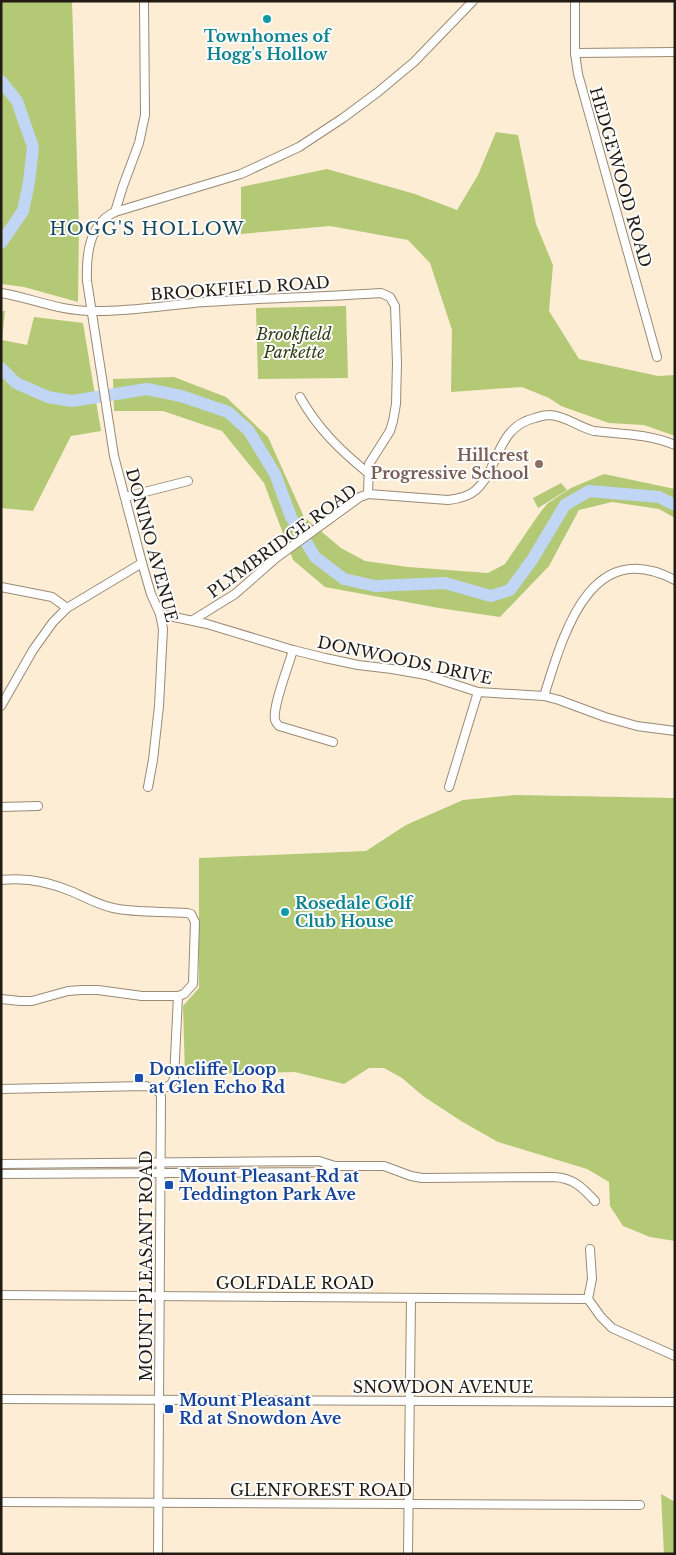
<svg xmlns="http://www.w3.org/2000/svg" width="676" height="1555" font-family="'Libre Baskerville',serif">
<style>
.green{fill:#b3c976}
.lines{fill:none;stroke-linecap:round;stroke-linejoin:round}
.river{stroke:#c1d5f5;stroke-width:12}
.minor-casing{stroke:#998a75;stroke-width:10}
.minor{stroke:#fff;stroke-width:8}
.culture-dot{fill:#0f9aa8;stroke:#fcfdfc;stroke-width:2}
.education-dot{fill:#8d6e63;stroke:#fcfdfc;stroke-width:2}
.transit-dot{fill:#1a4fb4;stroke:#fcfdfc;stroke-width:2}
.labels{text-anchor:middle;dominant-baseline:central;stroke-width:4;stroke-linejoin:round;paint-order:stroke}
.culture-label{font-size:16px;font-weight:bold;fill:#0d838f;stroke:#fcfdfc}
.street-label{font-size:16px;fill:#211b13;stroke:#fcfdfc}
.park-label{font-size:16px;font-style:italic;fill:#323b14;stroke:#fcfdfc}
.education-label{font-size:16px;font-weight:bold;fill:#785e54;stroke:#fcfdfc;text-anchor:end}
.transit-label{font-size:16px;font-weight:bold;fill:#164399;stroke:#fcfdfc;text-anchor:start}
.neighbourhood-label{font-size:18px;letter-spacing:1px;fill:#16485a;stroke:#fcfdfc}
</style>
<rect width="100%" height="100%" fill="#fdedd5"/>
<g class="green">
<polygon points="1,1 72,1 79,226 78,302 24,287 1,284"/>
<polygon points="496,132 518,135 536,224 553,265 549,311 579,359 658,376 675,375 675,436 644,425 609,423 561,406 549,398 522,387 451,392 452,330 430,263 408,240 330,226 241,234 241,187 327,169 415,194 457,210 478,175"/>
<polygon points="346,306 348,378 258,379 256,308"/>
<polygon points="1,311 5,311 2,340 27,345 34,317 83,323 101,431 71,436 33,511 1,508"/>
<polygon points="174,377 226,397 268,437 304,517 341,548 365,561 408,567 488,573 505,564 539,514 548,503 571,488 604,474 675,489 675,518 659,509 612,502 579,510 549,566 500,617 439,608 325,587 293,560 264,483 222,431 163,411 114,411 113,379"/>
<polygon points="561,483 567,490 538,508 533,498"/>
<polygon points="515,795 675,798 675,1241 650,1237 623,1226 610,1206 609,1182 587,1169 498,1142 461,1121 423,1096 402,1078 384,1068 369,1068 344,1084 295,1072 185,1075 183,1006 199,988 199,858 366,851 406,825 463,800"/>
<polygon points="661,1494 675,1502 675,1554 664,1554"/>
</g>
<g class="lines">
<g class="river">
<polyline points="1,81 17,101 33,147 29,182 23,211 1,243"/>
<polyline points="1,368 16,383 48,397 72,401 147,389 181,396 228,412 249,431 275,474 291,517 315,557 344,579 375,586 445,583 491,596 510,590 532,560 565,505 589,491 659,497 675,505"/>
</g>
<g class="minor-casing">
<g id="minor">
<polyline points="575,1 575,53 578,74 657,357"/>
<polyline points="575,53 675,52"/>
<polyline points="115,212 123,186 139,143 145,115 144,1"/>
<path d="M1,293c31,5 58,18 90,18 38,1 76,-6 114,-9 59,-4 117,-5 176,-9l9,4 5,9 2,57 -1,41 -3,17 -3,10 -21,33 -1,30"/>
<path d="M300,397c18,32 40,53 68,76"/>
<polyline points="125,497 188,481"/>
<polyline points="1,587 52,597 67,608"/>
<polyline points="160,614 207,624 293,650 325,658 358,665 392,669 426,675 478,692 544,696 559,700 605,717 637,726 675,731"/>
<path d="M193,620l42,-26 41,-36 84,-61 8,-3 80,6c10,-1 20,-3 28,-10 24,-22 20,-63 59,-72 5,-2 10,-3 15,-3 16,1 28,12 44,16 27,3 55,3 81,14"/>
<path d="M293,650c-4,15 -21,57 -18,70 1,3 2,4 4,6l54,16"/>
<path d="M544,696c19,-60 45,-161 131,-116"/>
<polyline points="1,706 33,650 53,622 67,608 142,563"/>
<path d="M148,787l5,-27 6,-54 4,-77 -3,-15 -9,-20 -9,-31 -28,-107 -27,-175c-1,-26 2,-57 28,-69l126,-38 58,-27 44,-29 35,-26 36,-30 59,-61"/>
<polyline points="449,787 478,692"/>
<polyline points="1,807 38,806"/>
<path d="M1,880c25,-3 49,2 72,12 13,6 26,13 40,16 24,5 49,3 74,5l4,1 4,8 -2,62 -9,10 -6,2h-36l-44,-6h-17l-13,1 -36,10h-12l-19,-2"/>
<path d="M1,1089l144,-3c11,2 24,6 29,-7l4,-83"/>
<polyline points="155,1089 160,1093 161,1097 158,1554"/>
<path d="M1,1164l318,-3 16,5h49l27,10 11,2 132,-1c19,1 28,10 41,24"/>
<polyline points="1,1174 320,1172 335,1166"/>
<polyline points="1,1295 588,1299"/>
<polyline points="588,1299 601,1317 612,1328 675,1356"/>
<polyline points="588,1299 592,1279 590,1249"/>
<polyline points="1,1399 675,1402"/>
<polyline points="1,1502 640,1505"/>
<polyline points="408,1554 411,1298"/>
</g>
</g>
<use href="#minor" class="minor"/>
</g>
<g class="culture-dot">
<circle cx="267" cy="19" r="5"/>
<circle cx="285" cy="912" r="5"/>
</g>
<circle class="education-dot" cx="539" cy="464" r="5"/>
<g class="transit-dot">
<rect x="134" y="1073" width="10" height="10" rx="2.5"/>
<rect x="164" y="1180" width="10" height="10" rx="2.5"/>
<rect x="164" y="1404" width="10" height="10" rx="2.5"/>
</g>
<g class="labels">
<g class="culture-label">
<text x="267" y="36">Townhomes of<tspan x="267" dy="18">Hogg's Hollow</tspan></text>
<text x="295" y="903" text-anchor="start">Rosedale Golf<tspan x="295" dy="18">Club House</tspan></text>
</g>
<g class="street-label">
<text transform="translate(621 177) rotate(74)">HEDGEWOOD ROAD</text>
<text transform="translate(240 288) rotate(-4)">BROOKFIELD ROAD</text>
<text transform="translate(282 541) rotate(-36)">PLYMBRIDGE ROAD</text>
<text transform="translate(152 545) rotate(75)">DONINO AVENUE</text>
<text transform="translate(405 660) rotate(12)">DONWOODS DRIVE</text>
<text transform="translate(146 1266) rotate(-90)">MOUNT PLEASANT ROAD</text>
<text x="295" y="1283">GOLFDALE ROAD</text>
<text x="443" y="1387">SNOWDON AVENUE</text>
<text x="321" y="1490">GLENFOREST ROAD</text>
</g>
<g class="park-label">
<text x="294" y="334">Brookfield<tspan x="294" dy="18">Parkette</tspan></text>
</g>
<g class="education-label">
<text x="529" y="455">Hillcrest<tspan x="529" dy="18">Progressive School</tspan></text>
</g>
<g class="transit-label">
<text x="149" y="1069">Doncliffe Loop<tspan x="149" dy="18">at Glen Echo Rd</tspan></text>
<text x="179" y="1176">Mount Pleasant Rd at<tspan x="179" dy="18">Teddington Park Ave</tspan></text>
<text x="179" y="1400">Mount Pleasant<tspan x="179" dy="18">Rd at Snowdon Ave</tspan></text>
</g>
<g class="neighbourhood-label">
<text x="147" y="229">HOGG'S HOLLOW</text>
</g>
</g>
<rect width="676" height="1555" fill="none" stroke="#211b13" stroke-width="5"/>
</svg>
